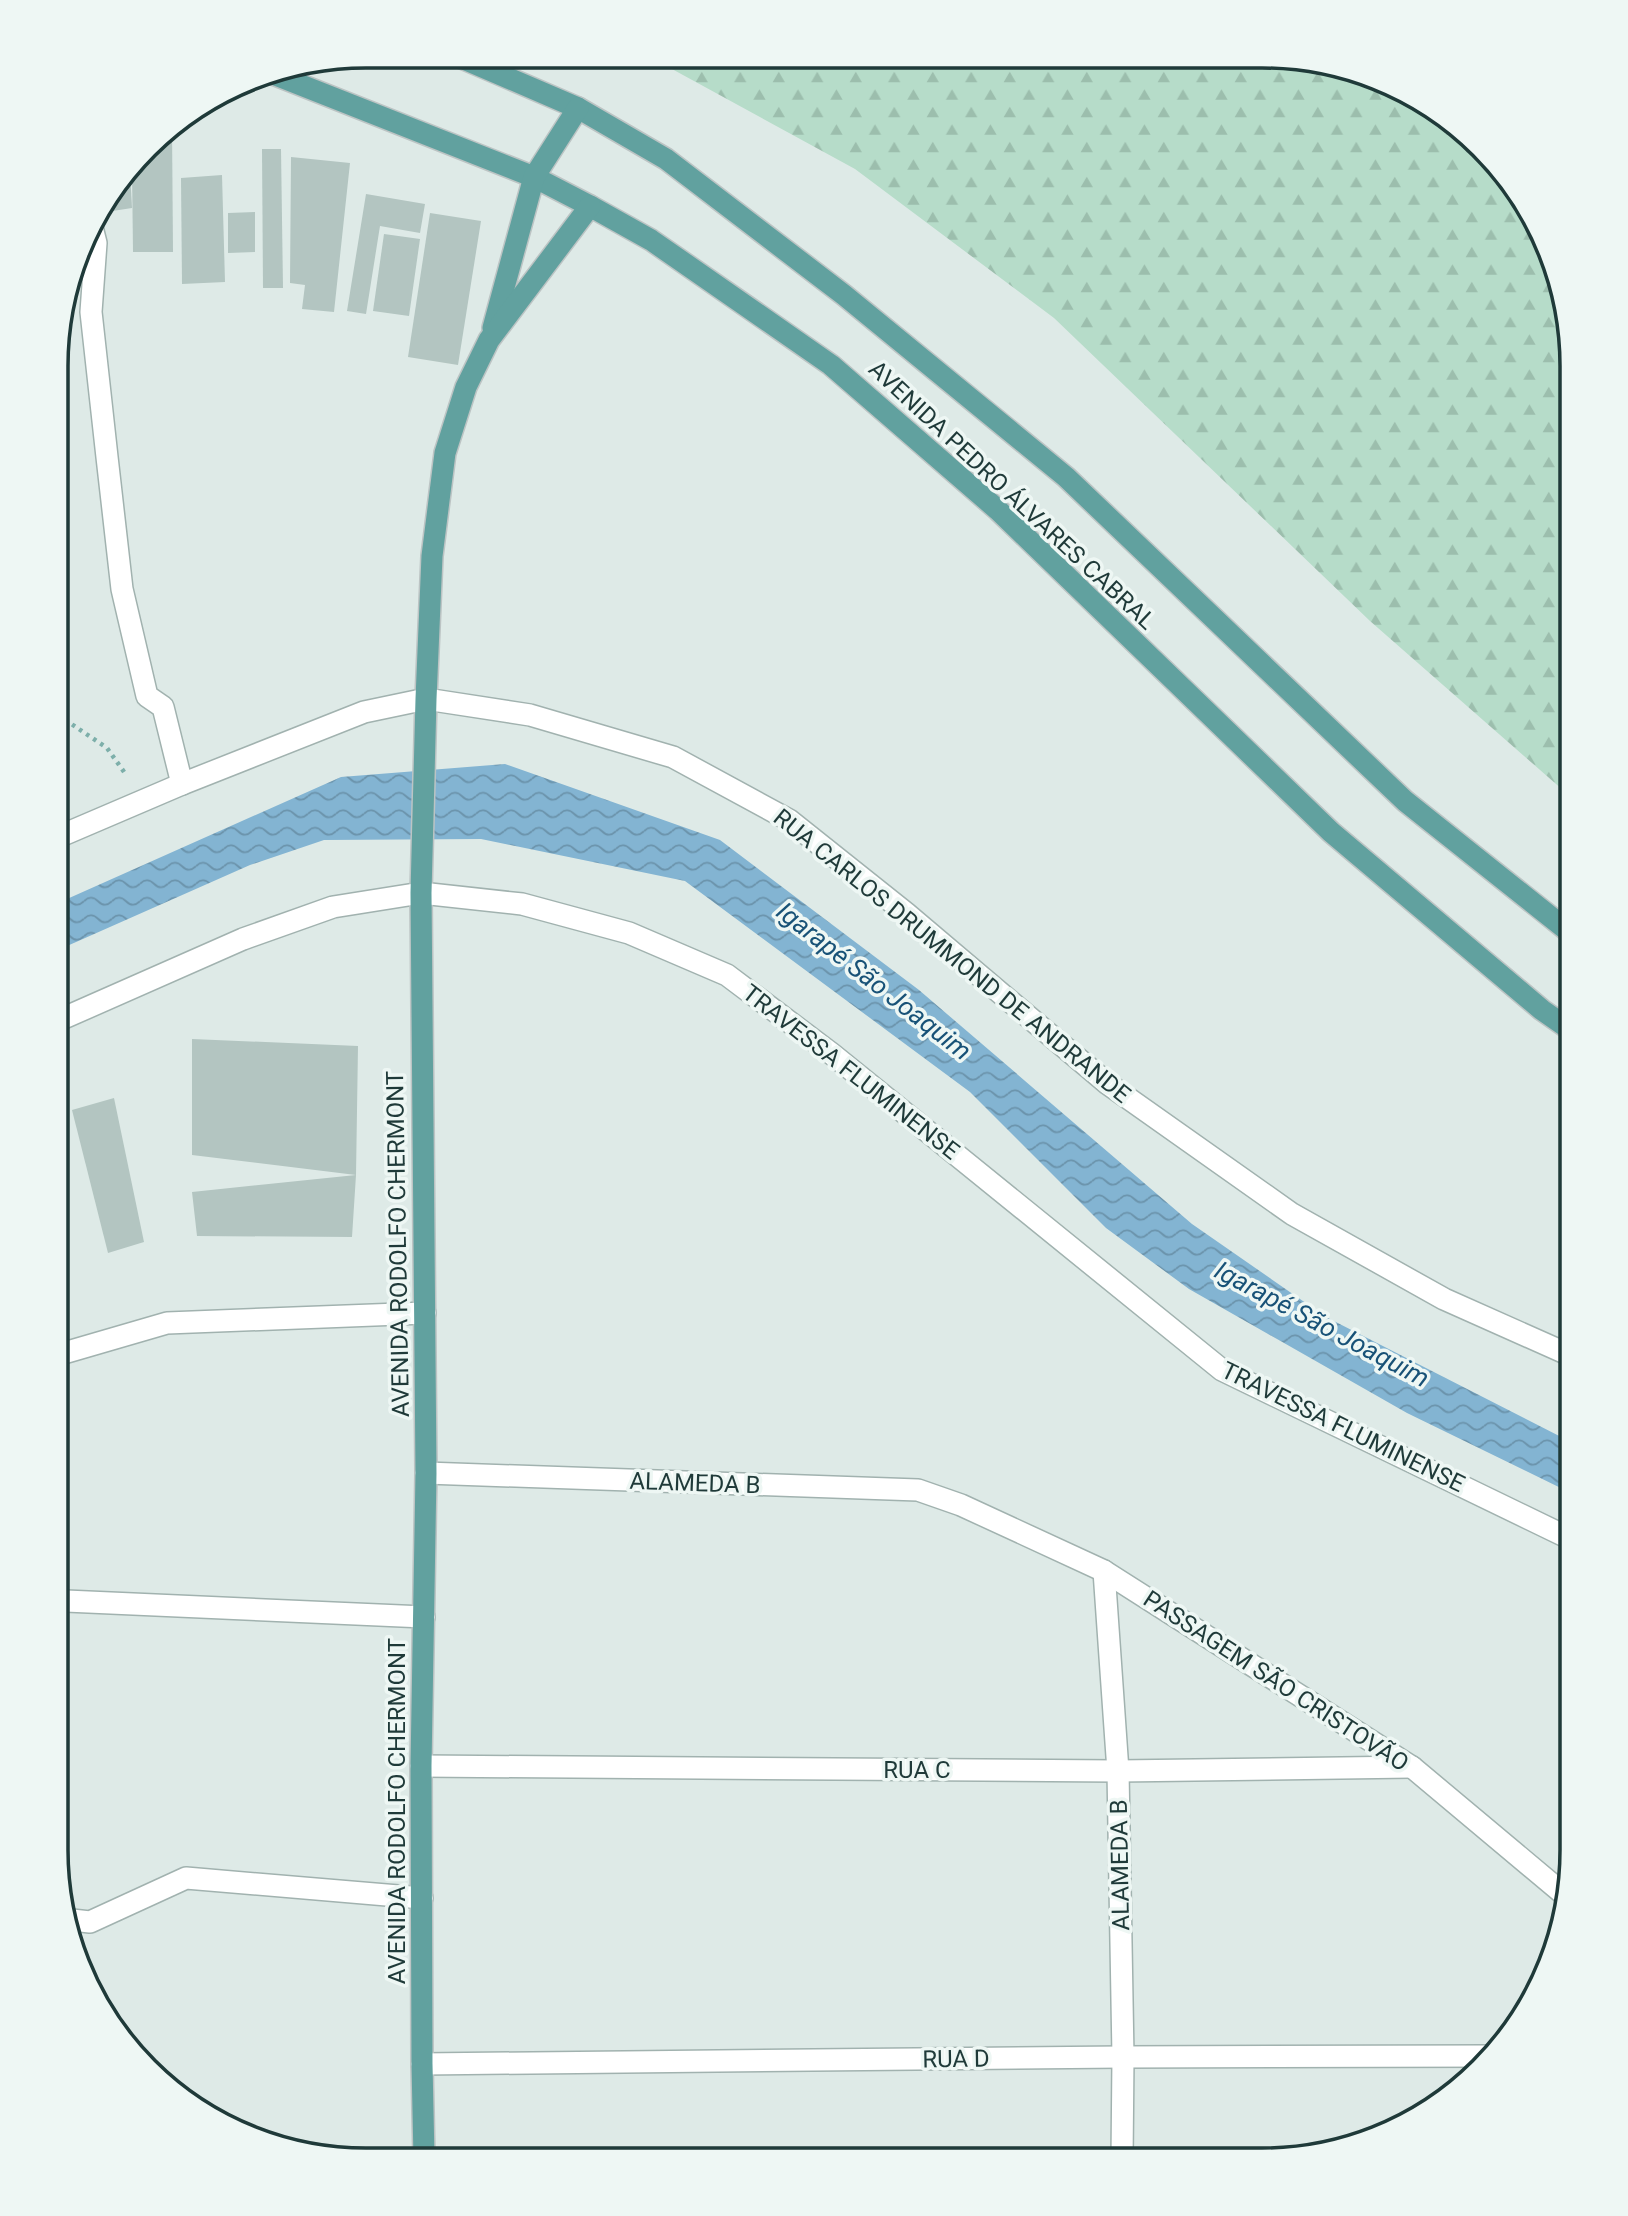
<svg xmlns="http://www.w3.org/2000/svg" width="1628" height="2216" font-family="Roboto,sans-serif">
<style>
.forest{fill:url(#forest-firs)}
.water{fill:url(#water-waves)}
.building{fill:#b3c5c1}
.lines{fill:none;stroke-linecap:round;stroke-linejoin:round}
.minor-casing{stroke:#a1b2af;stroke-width:24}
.major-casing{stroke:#bcc4c4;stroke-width:24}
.path{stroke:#7dafaa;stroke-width:4.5;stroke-dasharray:3.5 5;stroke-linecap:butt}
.minor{stroke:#fff;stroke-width:21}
.major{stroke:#61a19f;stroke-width:21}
.labels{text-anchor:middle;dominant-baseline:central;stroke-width:7;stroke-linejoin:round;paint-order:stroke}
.street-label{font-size:24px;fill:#1f3a39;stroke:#eef7f4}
.water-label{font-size:26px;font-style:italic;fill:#185277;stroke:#eef7f4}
.rim{fill:none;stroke:#1f3a39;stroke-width:3.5}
</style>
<defs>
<pattern id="forest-firs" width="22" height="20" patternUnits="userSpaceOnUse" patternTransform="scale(1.75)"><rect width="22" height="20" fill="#b6dcc9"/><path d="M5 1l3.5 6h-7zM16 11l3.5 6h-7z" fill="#9cbead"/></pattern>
<pattern id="water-waves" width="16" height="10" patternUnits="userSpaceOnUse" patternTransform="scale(1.75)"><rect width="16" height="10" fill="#83b4d2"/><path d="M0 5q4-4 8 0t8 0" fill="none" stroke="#6b93ab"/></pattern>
</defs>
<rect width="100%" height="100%" fill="#deeae7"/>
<polygon class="forest" points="650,57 1302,59 1434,109 1495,162 1540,229 1572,366 1572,798 1370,621 1054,318 855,169"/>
<polygon class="water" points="505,764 720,840 919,990 1192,1224 1326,1317 1571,1442 1571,1493 1407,1413 1189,1289 1106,1228 970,1092 685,881 481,839 324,840 250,865 58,950 58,903 341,777"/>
<g class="building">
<polygon points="172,127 173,252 133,252 132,169 162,133"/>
<polygon points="262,149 281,149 283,288 263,288"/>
<polygon points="291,157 350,163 334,312 302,309 305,285 290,283"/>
<polygon points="130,172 132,208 106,212 105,203"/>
<polygon points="222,175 225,282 182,284 181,178"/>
<polygon points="366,194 425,204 420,233 380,226 366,314 347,311"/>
<polygon points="255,212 255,252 228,253 228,213"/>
<polygon points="430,213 481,221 458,365 408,357"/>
<polygon points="384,234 420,239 409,316 373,311"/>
<polygon points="73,283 74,306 65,306 69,296"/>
<polygon points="192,1039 358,1046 356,1175 352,1237 197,1236 192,1192 356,1175 192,1155"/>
<polygon points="114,1098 144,1242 108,1253 72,1110"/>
</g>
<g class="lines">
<g class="minor-casing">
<g id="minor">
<polyline points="92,227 96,243 91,312 107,457 122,589 147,696 163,707 182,784"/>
<polyline points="58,837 182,784 364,712 426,699 530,715 673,757 789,820 907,914 1108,1084 1292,1214 1444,1299 1572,1356"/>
<polyline points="57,1021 243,939 333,907 421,893 522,904 629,933 727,975 832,1054 1222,1370 1571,1539"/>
<polyline points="57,1355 167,1323 425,1313"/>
<polyline points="426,1473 918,1490 961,1505 1104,1571 1412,1767 1566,1896"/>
<polyline points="1104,1571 1118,1771 1123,2057 1122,2160"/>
<polyline points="66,1601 424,1617"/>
<polyline points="421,1766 1118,1771 1412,1767"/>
<polyline points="72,1920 90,1922 186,1878 422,1898"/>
<polyline points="422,2064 1123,2057 1490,2056"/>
</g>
</g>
<g class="major-casing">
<g id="major">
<polyline points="457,56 578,108 666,159 844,295 1066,477 1405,801 1572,934"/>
<polyline points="268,72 534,177 590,206 651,240 831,365 998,510 1331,832 1542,1010 1572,1031"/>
<polyline points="493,328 534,177 578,108"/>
<polyline points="424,2158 422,2064 421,1766 426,1473 421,893 426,699 432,556 445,453 466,387 489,340 590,206"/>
</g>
</g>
<polyline class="path" points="58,715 107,748 127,776"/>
<use href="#minor" class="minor"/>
<use href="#major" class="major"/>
</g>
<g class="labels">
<g class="street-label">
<text transform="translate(1012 495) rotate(43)">AVENIDA PEDRO ÁLVARES CABRAL</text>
<text transform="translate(952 956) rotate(39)">RUA CARLOS DRUMMOND DE ANDRANDE</text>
<text transform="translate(851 1072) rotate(38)">TRAVESSA FLUMINENSE</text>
<text transform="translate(398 1244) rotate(-91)">AVENIDA RODOLFO CHERMONT</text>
<text transform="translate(1343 1427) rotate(26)">TRAVESSA FLUMINENSE</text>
<text transform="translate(695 1483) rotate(2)">ALAMEDA B</text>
<text transform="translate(1276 1681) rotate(33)">PASSAGEM SÃO CRISTOVÃO</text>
<text x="917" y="1770">RUA C</text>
<text transform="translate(397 1811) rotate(-90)">AVENIDA RODOLFO CHERMONT</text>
<text transform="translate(1120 1865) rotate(-91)">ALAMEDA B</text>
<text transform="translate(956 2059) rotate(-1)">RUA D</text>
</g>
<g class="water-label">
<text transform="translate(874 981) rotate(38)">Igarapé São Joaquim</text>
<text transform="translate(1322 1324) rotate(28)">Igarapé São Joaquim</text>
</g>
</g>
<path d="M0 0H1628V2216H0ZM366 68H1262A298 298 0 0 1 1560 366V1850A298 298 0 0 1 1262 2148H366A298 298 0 0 1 68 1850V366A298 298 0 0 1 366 68Z" fill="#eef7f4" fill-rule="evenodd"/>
<path class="rim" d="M366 68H1262A298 298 0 0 1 1560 366V1850A298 298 0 0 1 1262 2148H366A298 298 0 0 1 68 1850V366A298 298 0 0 1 366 68Z"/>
</svg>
